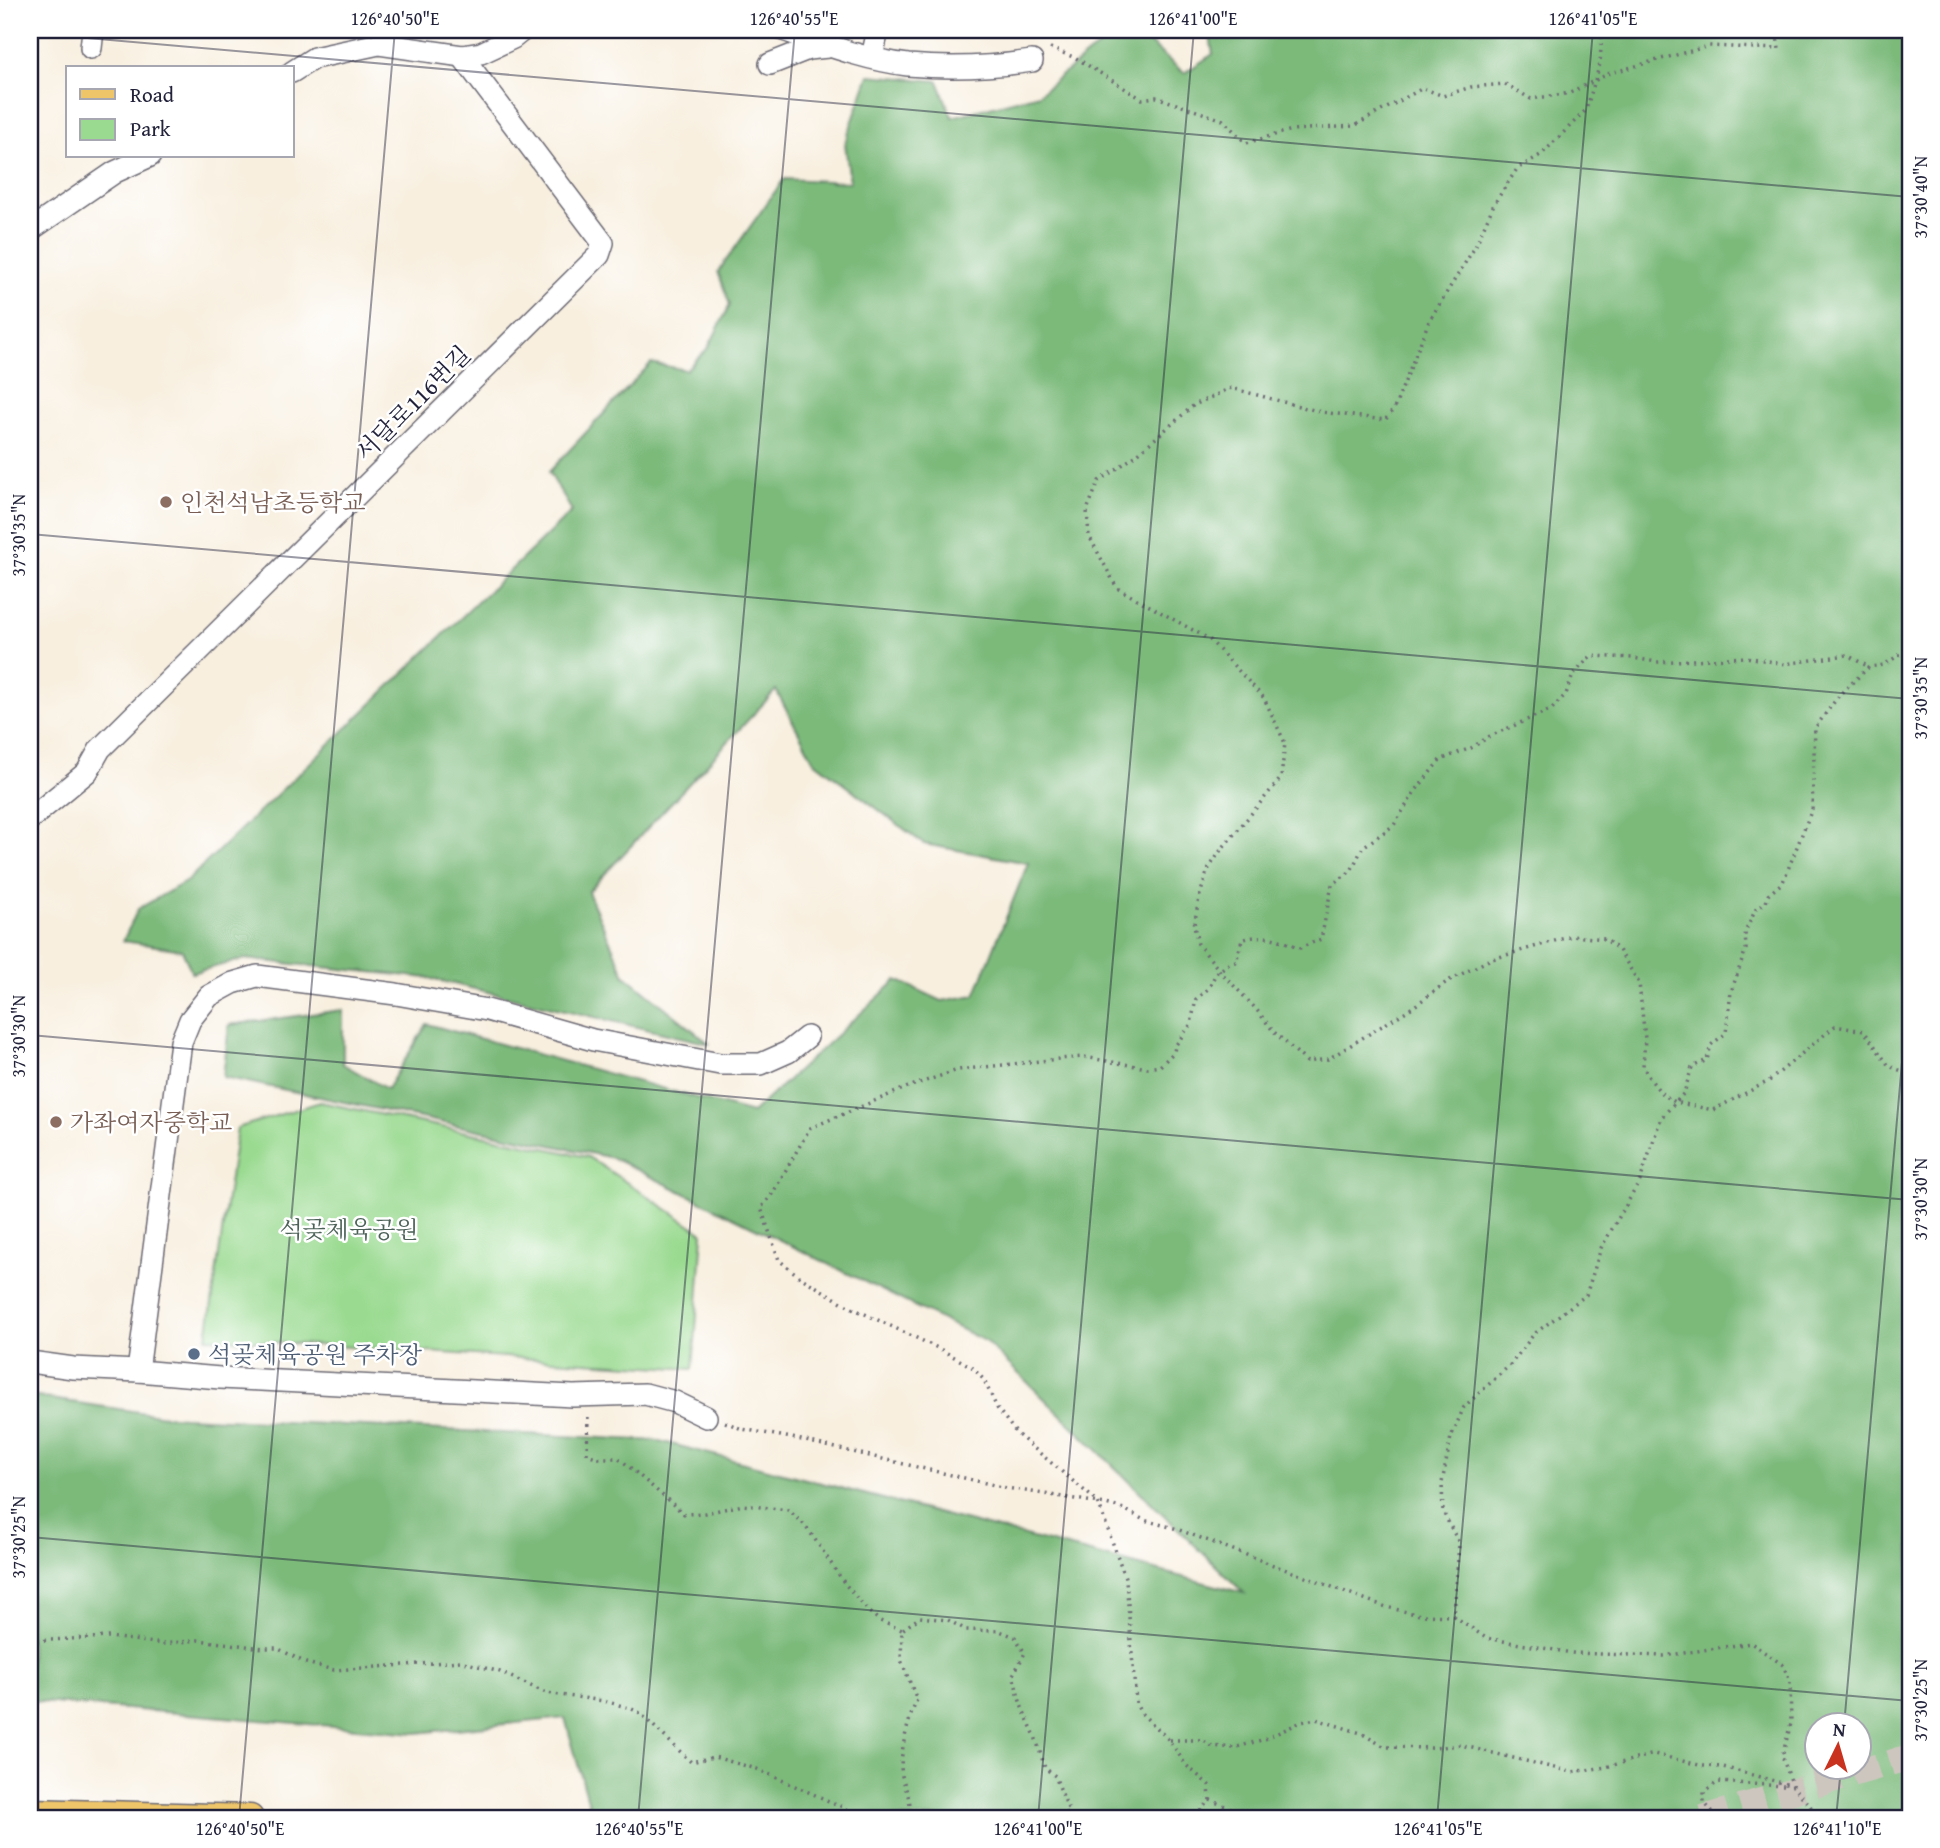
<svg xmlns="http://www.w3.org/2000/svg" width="1940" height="1848" font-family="'Gentium Book Plus','Noto Serif KR',serif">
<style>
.green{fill:#9ada90;stroke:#5e7e66;stroke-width:2}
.forest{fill:#7bba7a;stroke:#4e6e5a;stroke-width:2;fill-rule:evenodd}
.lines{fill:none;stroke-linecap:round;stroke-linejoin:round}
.major-tunnel{stroke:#cdc6be;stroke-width:26;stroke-dasharray:26 13;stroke-linecap:butt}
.minor-casing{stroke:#6d6a74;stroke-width:24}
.major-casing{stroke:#6d6a74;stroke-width:29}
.path{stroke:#6d6a74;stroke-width:3.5;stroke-dasharray:2 5;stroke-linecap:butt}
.minor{stroke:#fff;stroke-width:21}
.major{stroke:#eec569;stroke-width:26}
.ticks{fill:none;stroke:#22223b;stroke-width:2;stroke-opacity:0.45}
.education-dot{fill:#8d6e63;stroke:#fff;stroke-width:2.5}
.service-dot{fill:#5c6f8a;stroke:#fff;stroke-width:2.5}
.labels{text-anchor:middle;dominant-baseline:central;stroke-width:5;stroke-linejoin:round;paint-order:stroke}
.street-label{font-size:24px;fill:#22223b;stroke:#fff}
.education-label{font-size:24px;fill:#785e54;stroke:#fff;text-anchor:start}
.park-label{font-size:24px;fill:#4c6259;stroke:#fff}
.service-label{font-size:24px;fill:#4e5e75;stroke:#fff;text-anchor:start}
.neatline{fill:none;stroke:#22223b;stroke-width:2.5}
.ticks-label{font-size:18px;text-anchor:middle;fill:#22223b}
</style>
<rect width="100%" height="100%" fill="#fff"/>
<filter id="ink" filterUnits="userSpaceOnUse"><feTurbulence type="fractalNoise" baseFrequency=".0143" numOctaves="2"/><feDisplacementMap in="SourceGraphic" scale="14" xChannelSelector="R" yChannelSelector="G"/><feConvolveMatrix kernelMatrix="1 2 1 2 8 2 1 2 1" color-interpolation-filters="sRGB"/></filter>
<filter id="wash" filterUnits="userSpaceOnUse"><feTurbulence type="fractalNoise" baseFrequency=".00686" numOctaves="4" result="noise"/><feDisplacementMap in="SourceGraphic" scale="28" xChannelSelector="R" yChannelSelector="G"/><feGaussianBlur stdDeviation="1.57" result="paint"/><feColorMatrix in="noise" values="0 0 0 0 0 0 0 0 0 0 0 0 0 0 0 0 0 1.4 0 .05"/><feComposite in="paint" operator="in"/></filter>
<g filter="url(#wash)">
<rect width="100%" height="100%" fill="#f8efdf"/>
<polygon class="green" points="320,1102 588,1157 703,1233 693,1369 207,1338 237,1128"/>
<path class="forest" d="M1123,30h11l50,43 29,-19 -4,-24h701v1788h-1317l-28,-100 -149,15 -386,-32v-305l136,20 494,25 584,152 -259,-252 -372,-183 -390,-81 6,-52 114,-15v54l44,25 40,-65 325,89 145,-133 45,21 33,-6 53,-132 -104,-19 -110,-83 -38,-71 -188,202 37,83 85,69 -282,-66 -184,-19 -52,14 -10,-23 -59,-9 15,-32 49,-28 385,-370 -23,-39 102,-109 35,7 22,-22 22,-43 -12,-33 66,-93 66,3 -5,-39 24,-68 69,6 14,36 87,-23 50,-41zM1818,1726h42v42h-42z"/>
</g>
<g filter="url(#ink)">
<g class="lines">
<polyline class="major-tunnel" points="1703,1818 1910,1757"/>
<g class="minor-casing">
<g id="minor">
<path d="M783,30c41,14 83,30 125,35 42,4 84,2 124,-4"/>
<polyline points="91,48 93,30"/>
<polyline points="872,57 878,30"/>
<polyline points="770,64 808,49 828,47"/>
<polyline points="292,72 314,58 379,44 462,56 481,53 513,38 523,30"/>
<polyline points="30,230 115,172 150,156"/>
<polyline points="30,819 87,772 100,749 599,255 603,243 462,56"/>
<polyline points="30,1362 73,1368 138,1371 220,1378 573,1396 645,1394 675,1402 706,1417"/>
<polyline points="138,1371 181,1042 190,1020 209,996 233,983 257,976 396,994 487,1010 593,1040 720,1064 761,1064 788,1052 807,1037"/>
</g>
</g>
<g class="major-casing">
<polyline id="major" points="30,1812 250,1818"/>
</g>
<g class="path">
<polyline points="1602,30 1600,64 1586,110 1542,154 1517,169 1494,204 1475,247 1429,321 1394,409 1385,420 1321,412 1231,388 1194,405 1135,456 1099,481 1087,510 1089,536 1117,588 1209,639 1264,698 1285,743 1281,778 1221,850 1208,870 1199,898 1194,926 1198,944 1220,971 1256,1009 1274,1032 1307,1062 1328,1059 1413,1007 1448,981 1489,960 1572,936 1605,939 1619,950 1639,983 1645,1039 1643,1066 1648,1076 1661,1093 1675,1102 1713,1110 1769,1081 1835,1026 1864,1031 1889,1066 1910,1074"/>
<polyline points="1050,48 1076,58 1142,99 1156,97 1223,120 1246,143 1292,130 1354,126 1423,88 1443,96 1471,87 1505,84 1531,99 1570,93 1610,73 1709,46 1779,49 1777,35 1832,30"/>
<polyline points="588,1417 587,1454 599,1458 619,1458 684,1514 705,1513 743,1505 788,1510 801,1521 812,1535 845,1584 868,1611 880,1621 902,1630"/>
<polyline points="725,1422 742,1429 797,1439 1007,1488 1106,1504 1124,1509 1144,1520 1174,1528 1386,1607 1420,1615 1454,1616 1459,1543 1443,1512 1442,1483 1451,1437 1464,1407 1510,1365 1534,1334 1586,1295 1601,1248 1640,1181 1661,1118 1684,1093 1692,1067 1707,1060 1711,1045 1726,1033 1731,992 1746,949 1745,932 1756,909 1766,903 1768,895 1783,882 1812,809 1815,728 1840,694 1869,667 1884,665 1905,651 1910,651"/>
<polyline points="1454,1616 1486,1638 1572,1653 1663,1656 1751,1643 1783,1665 1790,1681 1791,1723 1782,1757 1793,1786"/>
<polyline points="30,1641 109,1637 163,1644 198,1640 263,1648 277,1648 306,1663 334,1670 460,1661 500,1672 546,1693 604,1701 630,1708 640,1713 691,1762 714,1757 757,1769 867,1818"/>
<polyline points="1170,1740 1202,1740 1212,1746 1234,1748 1265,1739 1301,1722 1316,1719 1361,1733 1385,1747 1434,1748 1460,1745 1571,1772 1606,1767 1654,1754 1703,1766 1723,1767 1793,1786 1816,1813 1824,1818"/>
<path d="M1210,1800l-1,-15 -23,-20 -17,-25 -29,-28 -4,-9 -10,-123 -28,-78 -81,-68 -20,-26 -13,-28 -12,-13 -32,-18 -90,-42 -50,-30 -21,-17 -18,-52 10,-12 39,-68 98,-41 50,-17 100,-11 26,-2 63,11 13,-2 14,-14 1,-6 16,-22 5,-25 13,-11 7,-15 14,-10 6,-1 6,-22c21,-8 39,0 58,8l21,-9 11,-54 19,-14 12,-24 31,-22 20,-32 26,-33 31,-12 19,-12 62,-27 14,-15 7,-19 18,-19 42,2 24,4 89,-5 39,7 62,-9 22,12"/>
<polyline points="1210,1800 1233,1809 1240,1818"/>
<path d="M911,1818c0,-19 -5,-27 -9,-42 -4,-20 7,-59 15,-76l-16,-40 1,-30 18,-13 28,3 18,10 34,1 15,6 10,16 -12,22 8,30 14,31 10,32 10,8 14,35 -7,7"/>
<polyline points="1201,1818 1201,1809 1210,1800"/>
<polyline points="1717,1818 1704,1802 1704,1792 1718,1782 1784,1786"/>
</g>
<use href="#minor" class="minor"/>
<use href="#major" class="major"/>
</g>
</g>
<path class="ticks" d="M30,33l1880,164M30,534l1880,165M30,1035l1880,165M30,1537l1880,164M1844,1726l66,-755M239,1818l156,-1788M638,1818l157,-1788M1038,1818l156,-1788M1437,1818l156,-1788M1836,1818l5,-50"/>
<g class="education-dot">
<circle cx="166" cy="502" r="7"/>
<circle cx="56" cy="1122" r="7"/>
</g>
<circle class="service-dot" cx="194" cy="1354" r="7"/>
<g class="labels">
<g class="street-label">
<text transform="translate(413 403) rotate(-45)">서달로116번길</text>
</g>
<g class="education-label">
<text x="180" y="502">인천석남초등학교</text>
<text x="70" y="1122">가좌여자중학교</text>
</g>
<g class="park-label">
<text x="349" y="1229">석곶체육공원</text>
</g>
<g class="service-label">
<text x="208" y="1354">석곶체육공원 주차장</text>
</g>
</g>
<rect width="1940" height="1848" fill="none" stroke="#fff" stroke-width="77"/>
<rect x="66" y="66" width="228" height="91" fill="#ffffff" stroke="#a7a7b1" stroke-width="2"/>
<rect x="80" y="89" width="35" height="10" fill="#eec569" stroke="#a7a7b1" stroke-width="2"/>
<text x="130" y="102" font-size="21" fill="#22223b">Road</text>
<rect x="80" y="119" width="35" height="21" fill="#9ada90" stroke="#a7a7b1" stroke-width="2"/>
<text x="130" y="136" font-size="21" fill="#22223b">Park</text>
<g transform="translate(1838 1746) rotate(5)"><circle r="33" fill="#ffffff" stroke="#a7a7b1" stroke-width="2"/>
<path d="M0-5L12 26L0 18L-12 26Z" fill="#c8321e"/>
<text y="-10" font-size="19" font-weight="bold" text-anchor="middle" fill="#22223b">N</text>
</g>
<rect x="38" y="38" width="1864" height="1772" class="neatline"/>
<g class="ticks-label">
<text x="395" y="25">126°40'50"E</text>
<text x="794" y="25">126°40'55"E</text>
<text x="1193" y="25">126°41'00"E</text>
<text x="1593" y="25">126°41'05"E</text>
<text transform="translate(1921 197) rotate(-90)" y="6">37°30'40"N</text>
<text transform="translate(19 535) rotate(-90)" y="6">37°30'35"N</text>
<text transform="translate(1921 698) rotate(-90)" y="6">37°30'35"N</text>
<text transform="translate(19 1036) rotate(-90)" y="6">37°30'30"N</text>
<text transform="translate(1921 1199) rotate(-90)" y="6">37°30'30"N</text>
<text transform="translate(19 1537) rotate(-90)" y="6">37°30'25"N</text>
<text transform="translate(1921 1700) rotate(-90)" y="6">37°30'25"N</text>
<text x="240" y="1835">126°40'50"E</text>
<text x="639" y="1835">126°40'55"E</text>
<text x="1038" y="1835">126°41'00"E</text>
<text x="1438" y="1835">126°41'05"E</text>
<text x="1837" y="1835">126°41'10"E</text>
</g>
</svg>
